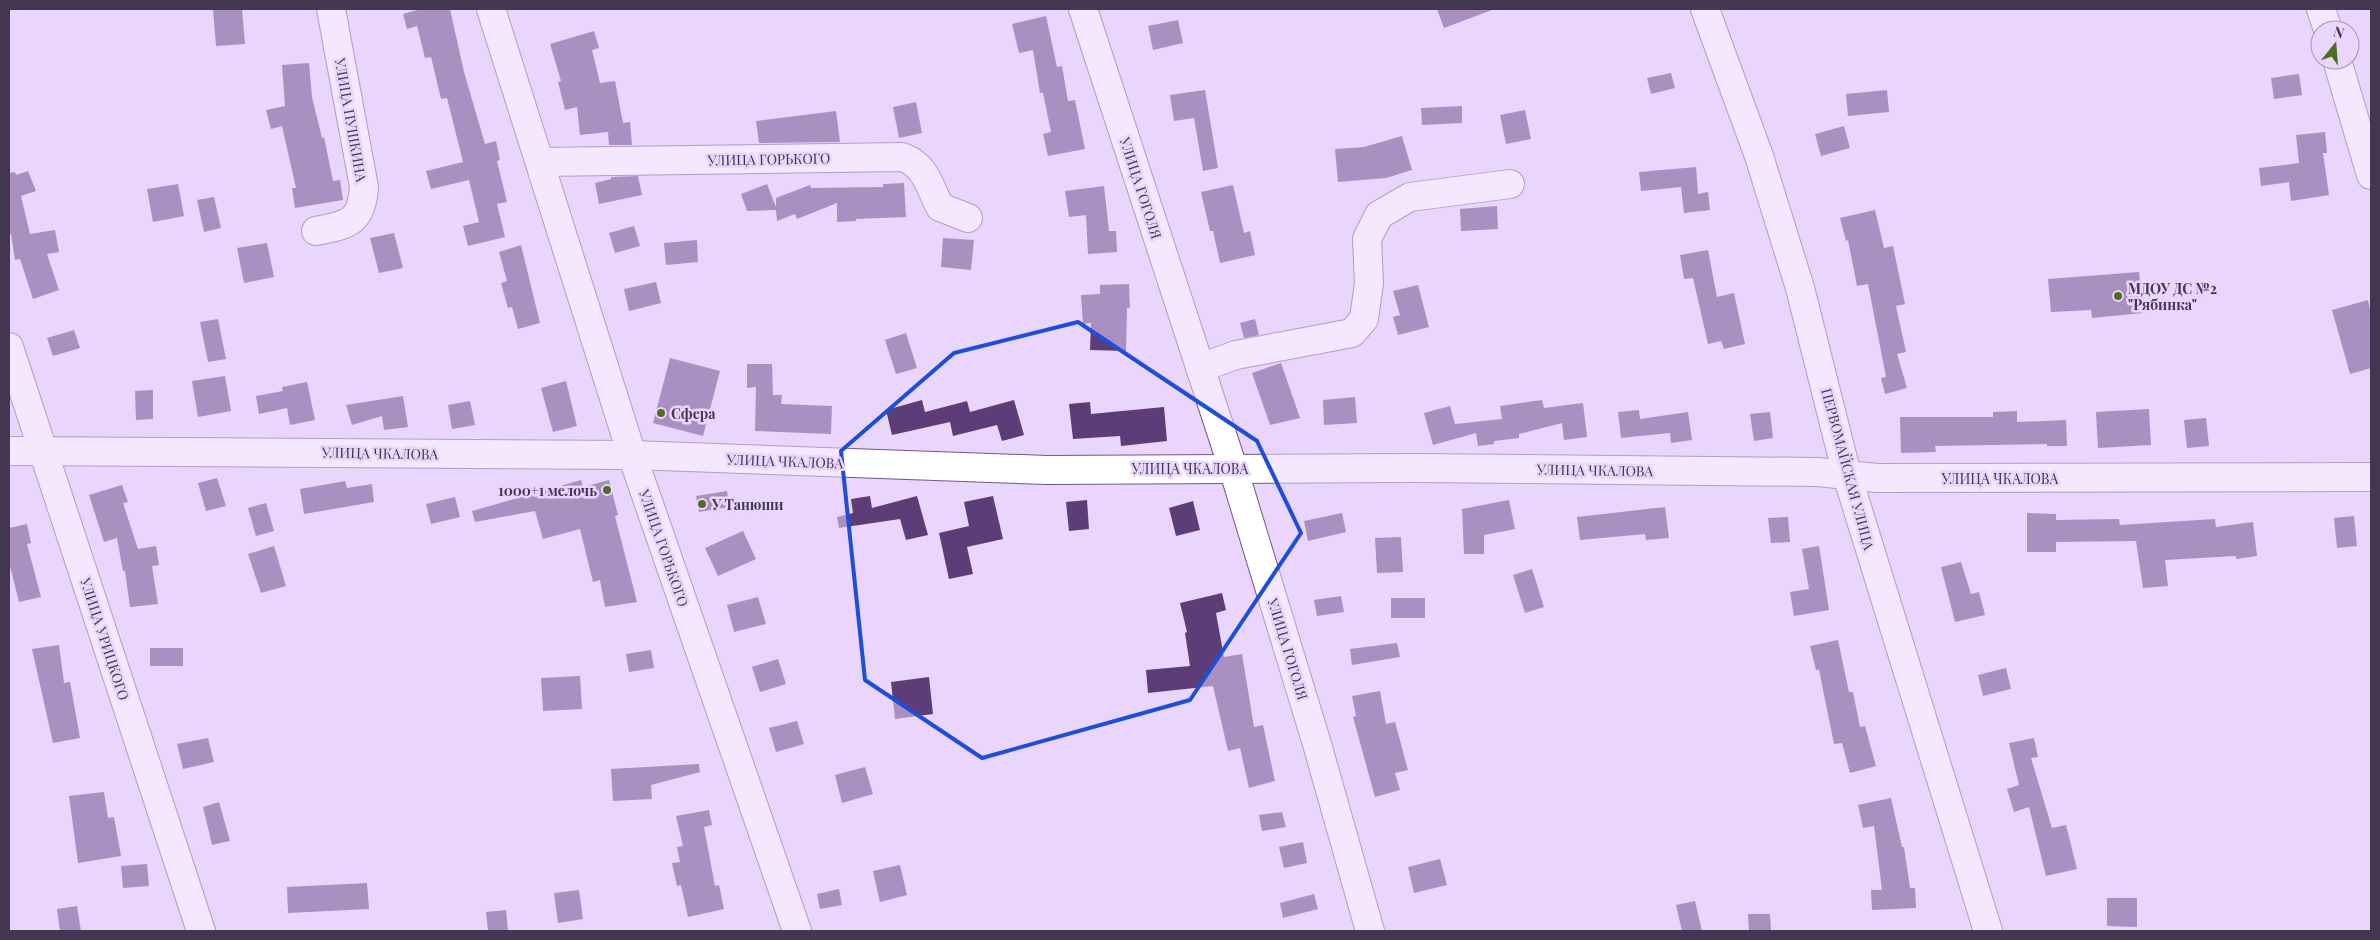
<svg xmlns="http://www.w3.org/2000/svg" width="2380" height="940" font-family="'Playfair Display',serif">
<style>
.building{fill:#5d3d77}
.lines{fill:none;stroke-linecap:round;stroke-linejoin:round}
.minor-casing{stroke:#74548f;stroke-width:30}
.minor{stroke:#fff;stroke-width:28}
.marked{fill:none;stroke:#1d4ed8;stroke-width:4;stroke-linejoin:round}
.poi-dot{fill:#4f6d22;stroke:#ead5fd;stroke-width:2}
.labels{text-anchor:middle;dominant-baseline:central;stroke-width:5;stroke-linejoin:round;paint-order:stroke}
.street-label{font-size:14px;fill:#443651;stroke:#ead5fd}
.poi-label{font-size:14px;font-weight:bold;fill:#443651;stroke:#ead5fd;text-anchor:start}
</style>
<rect width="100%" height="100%" fill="#ead5fd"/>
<g class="building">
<polygon points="213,9 242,9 245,44 216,46"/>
<polygon points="421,9 450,9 464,72 485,144 496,141 500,160 497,161 507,202 497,204 505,237 468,246 463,226 479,222 469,180 431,189 426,171 463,162 447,98 441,99 431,57 425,58 417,26 407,29 403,14"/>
<polygon points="1437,9 1491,9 1492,10 1444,28"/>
<polygon points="1046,16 1057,67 1062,66 1068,101 1075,100 1085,149 1048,156 1043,134 1051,132 1043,93 1040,93 1033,50 1019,53 1012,24"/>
<polygon points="1178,20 1183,43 1153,50 1148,26"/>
<polygon points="594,31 599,48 592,50 600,83 615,81 623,123 630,122 632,145 609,145 608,132 580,135 577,107 565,110 558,82 561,81 550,44"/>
<polygon points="309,63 312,97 322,138 324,137 333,181 340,180 343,200 295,208 292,188 296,188 282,126 271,129 266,110 285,106 282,65"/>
<polygon points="1671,73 1675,88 1651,94 1647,78"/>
<polygon points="2299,74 2302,95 2274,99 2271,78"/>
<polygon points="1205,90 1218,168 1203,171 1194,118 1174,121 1170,95"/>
<polygon points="1887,90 1889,112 1848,116 1846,94"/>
<polygon points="916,102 922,133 899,138 893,107"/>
<polygon points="1462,106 1462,123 1422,125 1421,108"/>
<polygon points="1525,110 1531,139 1506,144 1500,115"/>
<polygon points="836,111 840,142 759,143 756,121"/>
<polygon points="1844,126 1850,148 1821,156 1815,134"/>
<polygon points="2325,132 2327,153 2323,153 2329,195 2291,201 2289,182 2261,186 2259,168 2299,163 2296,135"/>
<polygon points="1402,136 1412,170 1386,178 1338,182 1335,149 1364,147"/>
<polygon points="1696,167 1698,194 1708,192 1710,210 1684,213 1681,187 1641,191 1639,172"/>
<polygon points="28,171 36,191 21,196 30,234 55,230 59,252 47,254 59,290 33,299 20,259 15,260 11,234 9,234 9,173 15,172 16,175"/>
<polygon points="638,176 642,195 599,204 595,183 611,179 611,177"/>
<polygon points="904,183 906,217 856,219 856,221 837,222 837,203 797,219 795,214 777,221 776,210 747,211 741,194 767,184 776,207 776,198 810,185 811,188 883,187 883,184"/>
<polygon points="178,184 184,216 153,222 147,189"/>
<polygon points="1233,185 1244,233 1250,231 1255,255 1220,263 1213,231 1210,231 1201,192"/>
<polygon points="1104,186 1109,231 1116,231 1117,252 1088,254 1086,215 1069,217 1065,191"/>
<polygon points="214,197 221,228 204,232 197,200"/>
<polygon points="1497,206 1498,229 1461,231 1460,209"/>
<polygon points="1875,210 1884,248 1893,246 1905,304 1896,306 1906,352 1897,354 1907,388 1885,394 1881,378 1886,377 1868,284 1857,286 1848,240 1846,241 1840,218"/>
<polygon points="634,226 640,246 615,253 609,233"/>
<polygon points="394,233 403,268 379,273 370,238"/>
<polygon points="943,238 974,240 971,270 941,267"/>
<polygon points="697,240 698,262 666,265 664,243"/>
<polygon points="267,243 274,277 244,283 237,248"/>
<polygon points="521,245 540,323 518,329 512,307 508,308 501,283 507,281 499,252"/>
<polygon points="1708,250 1717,297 1734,293 1745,344 1724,349 1721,341 1708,344 1693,278 1684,279 1680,255"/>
<polygon points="2139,272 2143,313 2092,318 2091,310 2051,312 2048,279"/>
<polygon points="656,282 661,303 629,311 624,289"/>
<polygon points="1129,284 1130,308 1127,308 1126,351 1090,350 1091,323 1083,324 1081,295 1100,294 1100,285"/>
<polygon points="1418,285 1429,327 1398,335 1393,317 1400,315 1393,291"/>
<polygon points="2368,300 2371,314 2371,368 2350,374 2332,310"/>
<polygon points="218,319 226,359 208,362 200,322"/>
<polygon points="1255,319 1259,335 1244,338 1240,323"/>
<polygon points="74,330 80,348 53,356 47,338"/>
<polygon points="906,333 917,368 896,374 885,340"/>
<polygon points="670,358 720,371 703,436 653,423"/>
<polygon points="1281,363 1300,418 1270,425 1252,373"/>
<polygon points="747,364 772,364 773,395 782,395 781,404 832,406 831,434 755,431 756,387 747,388"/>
<polygon points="225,376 231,411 198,417 192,381"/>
<polygon points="566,381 577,426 553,432 541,388"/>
<polygon points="307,382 315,420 290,425 287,408 259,414 256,396 283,391 282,387"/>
<polygon points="153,390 153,419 136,420 135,391"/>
<polygon points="403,396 408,427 384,430 382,416 352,425 346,405"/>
<polygon points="1355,397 1357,423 1324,425 1323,400"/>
<polygon points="922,400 925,412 967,401 970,412 1014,400 1024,435 1002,441 997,425 953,436 950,422 892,435 886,410"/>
<polygon points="1542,400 1544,408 1583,403 1587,437 1564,440 1562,423 1519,434 1519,438 1494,441 1494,444 1478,446 1476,433 1433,445 1424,413 1450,406 1455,424 1502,419 1500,406"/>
<polygon points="470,401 475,425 452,429 448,405"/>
<polygon points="1090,402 1091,414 1164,407 1167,441 1121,446 1120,436 1073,439 1069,404"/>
<polygon points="2149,409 2151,445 2098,448 2096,412"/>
<polygon points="1639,410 1640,419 1688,412 1692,440 1671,443 1670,433 1621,438 1618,412"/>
<polygon points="2017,411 2017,422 2066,420 2067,446 2047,446 2047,444 1935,446 1936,452 1901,453 1900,417 1993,417 1993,412"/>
<polygon points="1770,412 1773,438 1754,441 1750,414"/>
<polygon points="2206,418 2209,446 2187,448 2184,420"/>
<polygon points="217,478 226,506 206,511 198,483"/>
<polygon points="581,480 583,487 609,480 618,515 615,516 637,602 605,607 600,580 593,582 580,529 543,539 535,511 475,522 472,511"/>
<polygon points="345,481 347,488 372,484 374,502 304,514 300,489"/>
<polygon points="122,485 128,502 123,503 138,549 156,546 159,565 152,566 158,604 130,607 125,571 123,571 117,538 104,542 89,495"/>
<polygon points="727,491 729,507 699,512 696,496"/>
<polygon points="870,496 872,508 917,496 928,535 906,540 900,519 839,528 837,517 853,513 851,499"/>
<polygon points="993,496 1003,539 967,547 973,574 949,579 939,533 969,526 964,502"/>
<polygon points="455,497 460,517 431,524 426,504"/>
<polygon points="1087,500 1089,529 1069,531 1066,502"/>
<polygon points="1509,500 1515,529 1484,535 1484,554 1464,554 1462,509"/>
<polygon points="1193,501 1200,530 1176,536 1169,508"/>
<polygon points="266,503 274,531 256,536 248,508"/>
<polygon points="1665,507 1669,538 1646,540 1645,534 1580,540 1577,517"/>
<polygon points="1342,513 1346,532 1308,541 1304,521"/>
<polygon points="2027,513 2056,514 2056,520 2119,519 2120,525 2215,519 2216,527 2253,522 2257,556 2236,559 2236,556 2165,560 2168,586 2143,588 2136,541 2056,542 2056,552 2027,552"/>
<polygon points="2354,516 2357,546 2337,548 2334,518"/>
<polygon points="1788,517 1790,542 1771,543 1768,518"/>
<polygon points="27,524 31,543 27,544 41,597 19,602 9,562 9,528"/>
<polygon points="743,531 756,559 718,576 705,548"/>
<polygon points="1401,537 1403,572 1377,573 1375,538"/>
<polygon points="274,546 286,586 261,593 248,554"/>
<polygon points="1819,546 1829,610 1794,616 1790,592 1809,589 1802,549"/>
<polygon points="1961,562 1971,594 1979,592 1985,615 1955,622 1941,567"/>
<polygon points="1532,569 1544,607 1525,613 1513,575"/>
<polygon points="1222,593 1226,610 1216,613 1224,657 1242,654 1254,727 1263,725 1275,781 1249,788 1240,748 1228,751 1213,686 1148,693 1146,670 1190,666 1185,633 1187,632 1180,603"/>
<polygon points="1341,596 1344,612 1317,616 1314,600"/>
<polygon points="758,597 766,624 734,632 727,605"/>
<rect x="1391" y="598" width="34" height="20"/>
<polygon points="1838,640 1849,692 1853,692 1860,727 1865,726 1876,766 1850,773 1842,743 1834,744 1819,670 1816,670 1810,646"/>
<polygon points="1397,643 1400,657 1352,665 1350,649"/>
<polygon points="59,645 64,683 70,682 80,738 53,743 32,649"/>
<rect x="150" y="648" width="33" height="18"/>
<polygon points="651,650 654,668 629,672 626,654"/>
<polygon points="778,659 786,684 760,692 752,667"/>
<polygon points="2006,668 2011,689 1983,696 1978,675"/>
<polygon points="580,676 582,709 543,711 541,678"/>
<polygon points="929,677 933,714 895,719 891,682"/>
<polygon points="1380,691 1386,724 1395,722 1408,770 1395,773 1400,790 1375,797 1353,717 1356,716 1352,696"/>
<polygon points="797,721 804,744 776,752 769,728"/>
<polygon points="208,738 214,762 183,769 177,744"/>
<polygon points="2034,738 2038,757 2031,758 2052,828 2066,825 2077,869 2046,876 2029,807 2014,812 2007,789 2019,785 2009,743"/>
<polygon points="699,764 700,772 651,785 652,799 613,801 611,769"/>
<polygon points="865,767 873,794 842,803 835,775"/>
<polygon points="104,792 108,818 114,817 121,856 78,863 69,796"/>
<polygon points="1891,798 1902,847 1904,847 1910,888 1915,888 1916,908 1872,910 1871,890 1882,890 1874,826 1863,828 1858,805"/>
<polygon points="219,802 230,841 212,845 203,807"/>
<polygon points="709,810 712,825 704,827 715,886 719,885 724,909 688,917 681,885 677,886 672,863 680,862 677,847 683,846 676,816"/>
<polygon points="1282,812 1286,827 1262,831 1259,815"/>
<polygon points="1303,842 1307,863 1284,868 1279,847"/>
<polygon points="1440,859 1447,885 1414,893 1408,867"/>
<polygon points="147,864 149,886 123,888 121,866"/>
<polygon points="900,865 907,895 880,902 873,871"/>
<polygon points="367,883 369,909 288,913 287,887"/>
<polygon points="839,889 842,905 820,909 817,894"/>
<polygon points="579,890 583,919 558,923 554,893"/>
<polygon points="1314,894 1318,909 1283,918 1280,903"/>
<polygon points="2107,898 2137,898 2137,927 2107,926"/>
<polygon points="1695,901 1702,931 1682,931 1676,905"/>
<polygon points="77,906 81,931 60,931 57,909"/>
<polygon points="506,910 508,931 488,931 486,912"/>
<polygon points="1748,914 1770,914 1771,931 1749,931"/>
</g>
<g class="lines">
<g class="minor-casing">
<g id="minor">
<polyline points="491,9 632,455 797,931"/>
<polyline points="1083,9 1233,468 1317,744 1370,931"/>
<polyline points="1705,9 1759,156 1800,288 1847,475 1988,931"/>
<polyline points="2321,9 2328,30"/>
<polyline points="2337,60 2371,175"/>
<path d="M540,162l362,-5c24,8 27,29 38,50l28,11"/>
<path d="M316,231c31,-6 46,-8 48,-44l-33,-178"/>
<polyline points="9,347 201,931"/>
<polyline points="1200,368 1236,355 1352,333 1364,319 1369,283 1367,239 1379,215 1410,197 1510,184"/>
<polyline points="9,451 632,455 1047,470 1414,468 1817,472 1877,478 2371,477"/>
</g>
</g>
<use href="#minor" class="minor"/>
</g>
<path d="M0 0H2380V940H0ZM1078,322l179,119 44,92 -111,167 -208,58 -117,-78 -24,-229 113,-98z" fill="#ead5fd" fill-opacity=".55" fill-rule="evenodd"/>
<path class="marked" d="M1078,322l179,119 44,92 -111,167 -208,58 -117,-78 -24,-229 113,-98z"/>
<g class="poi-dot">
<circle cx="2118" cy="296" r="5"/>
<circle cx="661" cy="413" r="5"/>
<circle cx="607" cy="490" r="5"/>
<circle cx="702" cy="504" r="5"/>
</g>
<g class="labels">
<g class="street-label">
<text transform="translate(351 120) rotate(80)">УЛИЦА ПУШКИНА</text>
<text transform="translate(769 159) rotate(-1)">УЛИЦА ГОРЬКОГО</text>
<text transform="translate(1141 188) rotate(72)">УЛИЦА ГОГОЛЯ</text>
<text transform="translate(380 453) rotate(1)">УЛИЦА ЧКАЛОВА</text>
<text transform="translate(785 461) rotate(2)">УЛИЦА ЧКАЛОВА</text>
<text x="1190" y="468">УЛИЦА ЧКАЛОВА</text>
<text transform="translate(1848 469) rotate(75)">ПЕРВОМАЙСКАЯ УЛИЦА</text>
<text transform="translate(1595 470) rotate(1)">УЛИЦА ЧКАЛОВА</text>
<text x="2000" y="478">УЛИЦА ЧКАЛОВА</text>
<text transform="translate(664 548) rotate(71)">УЛИЦА ГОРЬКОГО</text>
<text transform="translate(105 639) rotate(72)">УЛИЦА УРИЦКОГО</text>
<text transform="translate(1288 649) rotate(73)">УЛИЦА ГОГОЛЯ</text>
</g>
<g class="poi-label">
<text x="2128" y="288">МДОУ ДС №2<tspan x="2128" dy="16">"Рябинка"</tspan></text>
<text x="671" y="413">Сфера</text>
<text x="597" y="490" text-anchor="end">1000+1 мелочь</text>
<text x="712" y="504">У Танюши</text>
</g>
</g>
<rect width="2380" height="940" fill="none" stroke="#443651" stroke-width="20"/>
<g transform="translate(2335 45) rotate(17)"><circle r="24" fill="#ead5fd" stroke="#a895b8"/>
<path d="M0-4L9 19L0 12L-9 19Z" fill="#4f6d22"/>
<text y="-8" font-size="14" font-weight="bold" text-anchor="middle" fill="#443651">N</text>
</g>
</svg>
